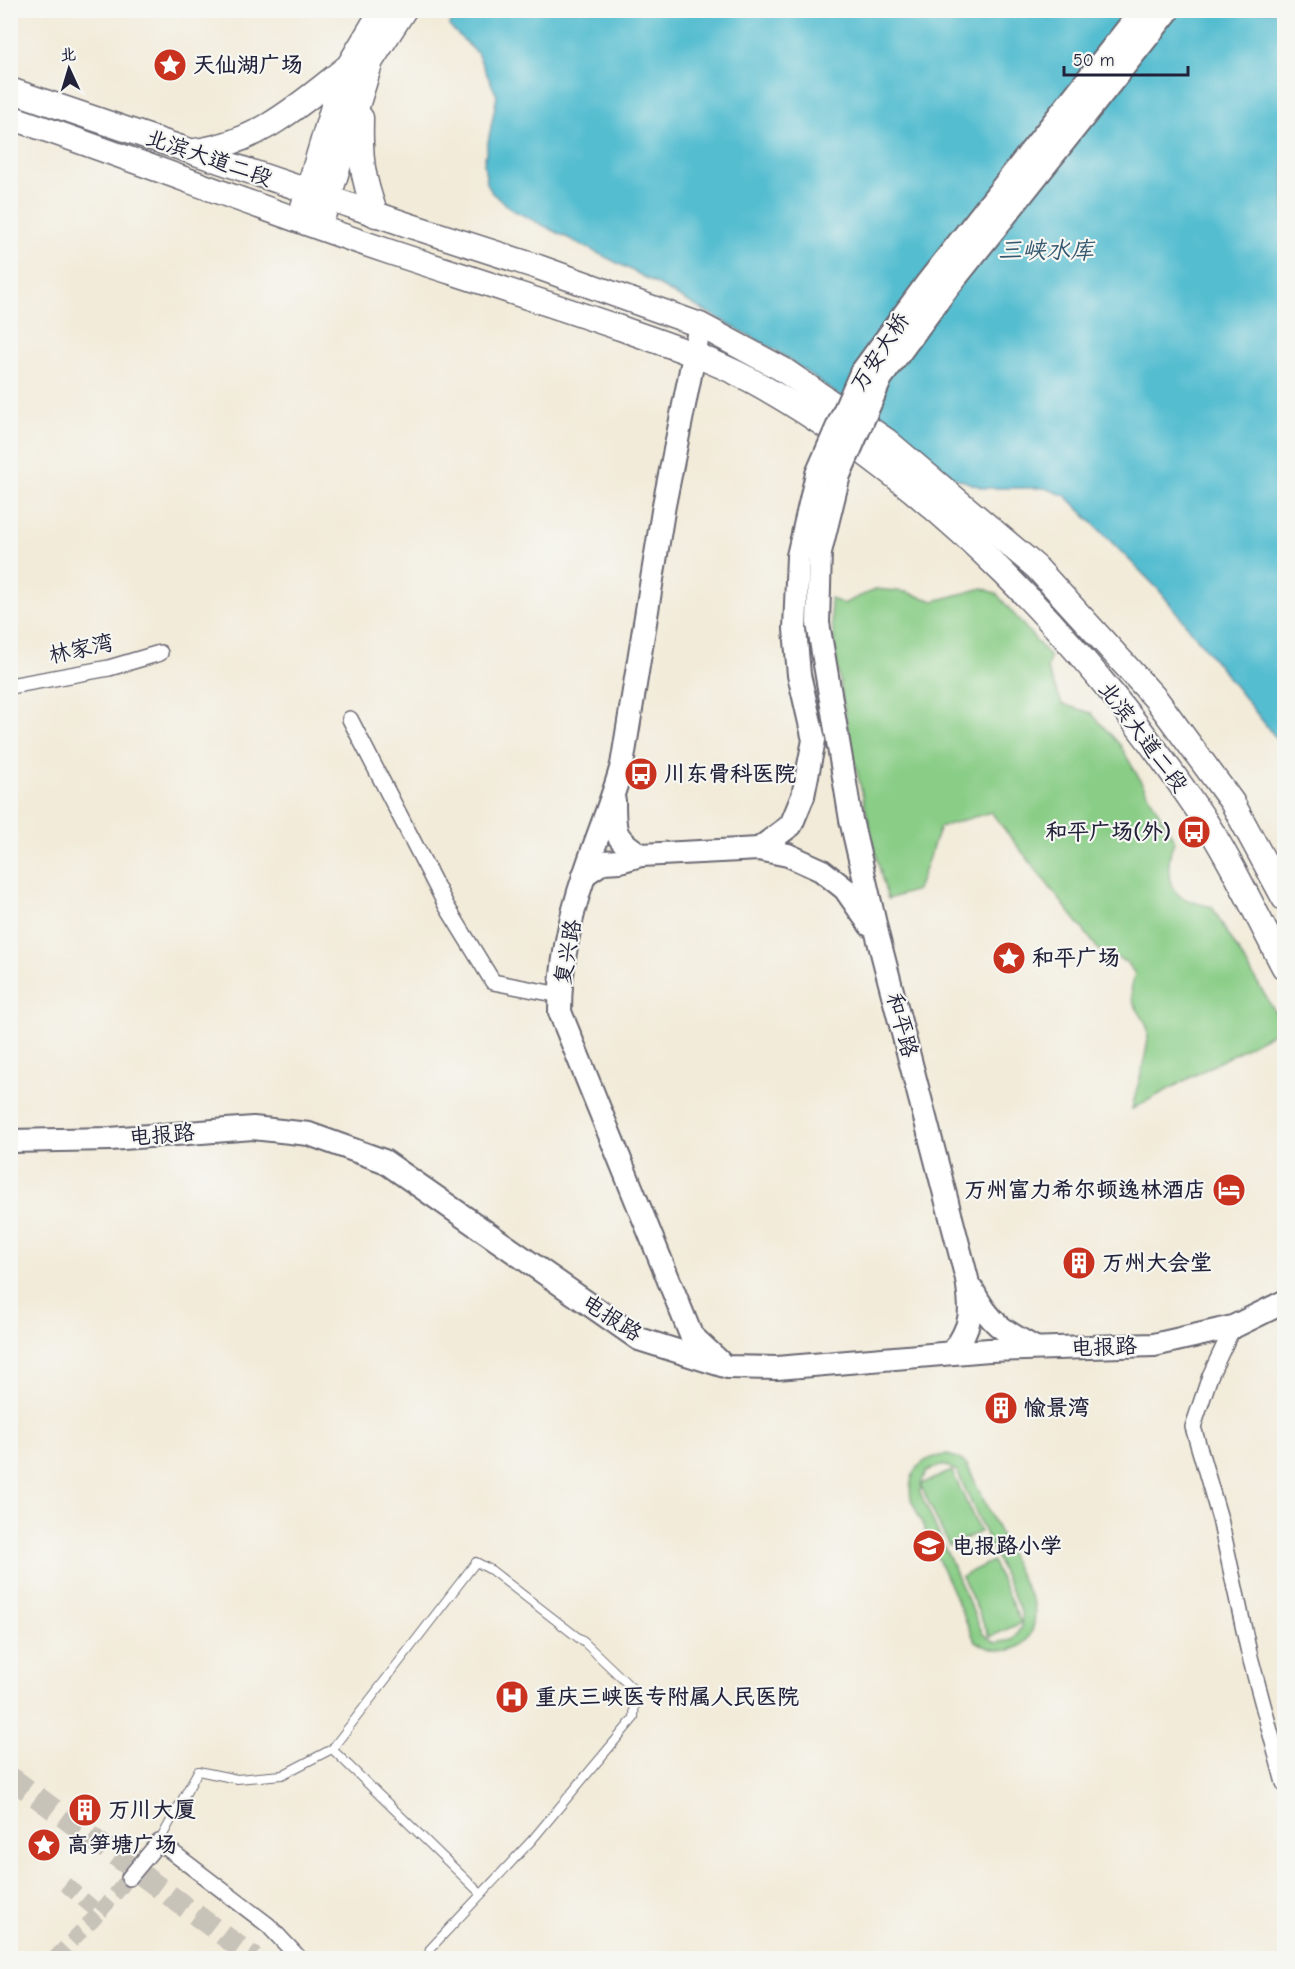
<svg xmlns="http://www.w3.org/2000/svg" width="1295" height="1969" font-family="'Comic Neue','LXGW WenKai TC',sans-serif">
<style>
.green{fill:#89cd86;stroke:#567860;stroke-width:1.5;fill-rule:evenodd}
.water{fill:#54bdd0;stroke:#3b7086;stroke-width:1.5}
.lines{fill:none;stroke-linecap:round;stroke-linejoin:round}
.street-tunnel{stroke:#c8c3b9;stroke-width:15;stroke-dasharray:15 8;stroke-linecap:butt}
.secondary-tunnel{stroke:#c8c3b9;stroke-width:22;stroke-dasharray:22 11;stroke-linecap:butt}
.lane-casing{stroke:#6b6872;stroke-width:10}
.street-casing{stroke:#6b6872;stroke-width:18}
.secondary-casing{stroke:#6b6872;stroke-width:26}
.primary-casing{stroke:#6b6872;stroke-width:27}
.lane{stroke:#fff;stroke-width:8}
.street{stroke:#fff;stroke-width:15}
.secondary{stroke:#fff;stroke-width:22}
.primary{stroke:#fff;stroke-width:24}
.secondary-bridge-casing{stroke:#6b6872;stroke-width:26;stroke-linecap:butt}
.secondary-bridge{stroke:#fff;stroke-width:22}
.labels{text-anchor:middle;dominant-baseline:central;stroke-width:4.5;stroke-linejoin:round;paint-order:stroke}
.poi-label{font-size:22px;font-weight:bold;fill:#22223b;stroke:#f6f6f2;text-anchor:start}
.street-label{font-size:22px;fill:#22223b;stroke:#f6f6f2}
.water-label{font-size:24px;font-style:italic;fill:#34586f;stroke:#f6f6f2}
</style>
<rect width="100%" height="100%" fill="#f6f6f2"/>
<filter id="ink" filterUnits="userSpaceOnUse"><feTurbulence type="fractalNoise" baseFrequency=".0167" numOctaves="2"/><feDisplacementMap in="SourceGraphic" scale="12" xChannelSelector="R" yChannelSelector="G"/><feConvolveMatrix kernelMatrix="1 2 1 2 8 2 1 2 1" color-interpolation-filters="sRGB"/></filter>
<filter id="wash" filterUnits="userSpaceOnUse"><feTurbulence type="fractalNoise" baseFrequency=".008" numOctaves="4" result="noise"/><feDisplacementMap in="SourceGraphic" scale="24" xChannelSelector="R" yChannelSelector="G"/><feGaussianBlur stdDeviation="1.35" result="paint"/><feColorMatrix in="noise" values="0 0 0 0 0 0 0 0 0 0 0 0 0 0 0 0 0 1.4 0 .05"/><feComposite in="paint" operator="in"/></filter>
<g filter="url(#wash)">
<rect width="100%" height="100%" fill="#f2ebd9"/>
<g class="green">
<path d="M983,588l14,6 53,63 -3,12 15,35 29,9 29,32 55,96c-5,7 -5,14 -6,22 -3,34 16,37 43,44l72,120 -152,82c5,-24 15,-50 16,-74 1,-22 -26,-27 -13,-61l-8,-12 -28,-12 -108,-138 -51,15 -23,63 -29,9c-9,-29 -15,-59 -22,-89 -17,-70 -31,-140 -36,-212l13,6 33,-15 30,3 28,9z"/>
<path d="M947,1455l11,3 9,7 67,140c6,40 -25,58 -59,36l-64,-142c-4,-27 9,-42 36,-44zM938,1466h8l11,5 65,144 -1,12 -9,13 -16,3 -13,-9 -63,-142 1,-6 28,60 31,-14 -28,-61 -31,13 5,-12z"/>
<polygon points="992,1561 1021,1623 990,1637 962,1576"/>
</g>
<polygon class="water" points="460,10 1284,11 1284,748 1159,590 1066,496 1045,488 983,488 953,477 775,350 633,271 513,210 492,193 487,183 484,163 497,96 477,53 449,26"/>
</g>
<g filter="url(#ink)">
<g class="lines">
<g class="street-tunnel">
<polyline points="65,1884 99,1913 129,1878"/>
<polyline points="55,1958 99,1913"/>
</g>
<polyline class="secondary-tunnel" points="10,1777 254,1958"/>
<g class="lane-casing">
<g id="lane">
<polyline points="332,1749 481,1894"/>
<polyline points="159,1842 198,1771 237,1779 282,1775 332,1749 476,1562 491,1570 585,1643 635,1691 634,1718 532,1840 430,1949 428,1958"/>
</g>
</g>
<g class="street-casing">
<g id="street">
<polyline points="10,686 109,668 160,653"/>
<polyline points="350,719 447,907 493,982 560,995"/>
<polyline points="1233,1327 1210,1376 1193,1427 1220,1519 1249,1653 1284,1783"/>
<polyline points="129,1878 159,1842 268,1925 299,1958"/>
</g>
</g>
<g class="secondary-casing">
<g id="secondary">
<path d="M700,325l-36,180 -42,260c-10,37 -25,71 -37,108 -15,44 -25,92 -25,139l131,323 28,26"/>
<path d="M843,771l8,49 27,117 89,342c5,33 6,46 -15,74"/>
<path d="M614,801c0,32 0,37 27,54"/>
<polyline points="759,849 791,825 803,796"/>
<polyline points="584,875 603,862 620,861 641,855 759,849 788,855 821,870 845,889 870,925"/>
<polyline points="10,1141 110,1139 253,1128 309,1134 384,1161 639,1339 728,1367 777,1368 989,1350 1154,1345 1233,1327 1284,1302"/>
<path d="M973,1291c17,33 31,40 62,57"/>
</g>
</g>
<g class="primary-casing">
<g id="primary">
<polyline points="10,90 408,225 538,267 700,325 782,369 887,441 1036,567 1156,699 1232,802 1284,898"/>
<path d="M10,117c127,43 251,92 377,134 79,26 157,51 236,78 47,17 96,32 140,58 178,102 323,257 437,426 32,48 57,104 84,154"/>
<path d="M361,118c-1,40 1,59 15,97"/>
<path d="M195,151c64,-9 102,-44 151,-83"/>
<polyline points="303,207 335,100 348,67 382,10"/>
<polyline points="324,213 371,61 404,10"/>
</g>
</g>
<use href="#lane" class="lane"/>
<use href="#street" class="street"/>
<use href="#secondary" class="secondary"/>
<use href="#primary" class="primary"/>
<g class="secondary-bridge-casing">
<g id="secondary-bridge">
<polyline points="843,771 818,623 820,552 839,475 881,378 946,290 1169,10"/>
<polyline points="803,796 814,740 799,675 795,629 798,556 817,474 861,373 927,283 1142,10"/>
</g>
</g>
<use href="#secondary-bridge" class="secondary-bridge"/>
</g>
</g>
<defs>
<g id="sight-disc" transform="scale(1.725)"><circle r="9.5" fill="#c8321e" stroke="#f6f6f2"/><path d="M0-6L1.8-2.2L6-1.7L2.9 1.2L3.7 5.4L0 3.3L-3.7 5.4L-2.9 1.2L-6-1.7L-1.8-2.2Z" fill="#fff"/></g>
<g id="bus-disc" transform="scale(1.725)"><circle r="9.5" fill="#c8321e" stroke="#f6f6f2"/><path d="M-5-6H5V4H4V6H2V4H-2V6H-4V4H-5ZM-3.5-4V0h7V-4ZM-3.5 1.2v1.5H-2V1.2ZM2 1.2v1.5H3.5V1.2Z" fill="#fff"/></g>
<g id="hotel-disc" transform="scale(1.725)"><circle r="9.5" fill="#c8321e" stroke="#f6f6f2"/><path d="M-6-4.5h1.5V1H6V5H4.5V3h-9V5H-6ZM-4 0a1.8 1.8 0 1 1 3.6 0ZM.5 0V-2.5h3Q6-2.5 6 0Z" fill="#fff"/></g>
<g id="building-disc" transform="scale(1.725)"><circle r="9.5" fill="#c8321e" stroke="#f6f6f2"/><path d="M-4-6H4V6H1V3H-1V6H-4ZM-2.5-4.3h1.7v1.8h-1.7ZM.8-4.3h1.7v1.8H.8ZM-2.5-1h1.7V.8h-1.7ZM.8-1h1.7V.8H.8Z" fill="#fff"/></g>
<g id="school-disc" transform="scale(1.725)"><circle r="9.5" fill="#c8321e" stroke="#f6f6f2"/><path d="M0-5L7-2L0 1L-7-2ZM-4 1L0 2.5L4 1V4Q0 6-4 4Z" fill="#fff"/></g>
<g id="hospital-disc" transform="scale(1.725)"><circle r="9.5" fill="#c8321e" stroke="#f6f6f2"/><path d="M-5-5h3v3.5h4V-5h3V5h-3V1.5h-4V5h-3Z" fill="#fff"/></g>
</defs>
<g fill-rule="evenodd">
<use href="#sight-disc" x="170" y="65"/>
<use href="#bus-disc" x="641" y="774"/>
<use href="#bus-disc" x="1194" y="832"/>
<use href="#sight-disc" x="1009" y="958"/>
<use href="#hotel-disc" x="1229" y="1190"/>
<use href="#building-disc" x="1079" y="1263"/>
<use href="#building-disc" x="1001" y="1408"/>
<use href="#school-disc" x="929" y="1546"/>
<use href="#hospital-disc" x="512" y="1697"/>
<use href="#building-disc" x="85" y="1810"/>
<use href="#sight-disc" x="44" y="1845"/>
</g>
<g class="labels">
<g class="poi-label">
<text x="193" y="65">天仙湖广场</text>
<text x="664" y="774">川东骨科医院</text>
<text x="1171" y="832" text-anchor="end">和平广场(外)</text>
<text x="1032" y="958">和平广场</text>
<text x="1206" y="1190" text-anchor="end">万州富力希尔顿逸林酒店</text>
<text x="1102" y="1263">万州大会堂</text>
<text x="1024" y="1408">愉景湾</text>
<text x="952" y="1546">电报路小学</text>
<text x="535" y="1697">重庆三峡医专附属人民医院</text>
<text x="108" y="1810">万川大厦</text>
<text x="67" y="1845">高笋塘广场</text>
</g>
<g class="street-label">
<text transform="translate(209 158) rotate(19)">北滨大道二段</text>
<text transform="translate(880 352) rotate(-57)">万安大桥</text>
<text transform="translate(81 649) rotate(-12)">林家湾</text>
<text transform="translate(1143 737) rotate(53)">北滨大道二段</text>
<text transform="translate(568 952) rotate(-80)">复兴路</text>
<text transform="translate(902 1025) rotate(75)">和平路</text>
<text transform="translate(162 1135) rotate(-5)">电报路</text>
<text transform="translate(612 1318) rotate(33)">电报路</text>
<text transform="translate(1104 1347) rotate(-2)">电报路</text>
</g>
<g class="water-label">
<text x="1046" y="250">三峡水库</text>
</g>
</g>
<rect width="1295" height="1969" fill="none" stroke="#f6f6f2" stroke-width="36"/>
<g transform="translate(69 69) rotate(356)" stroke="#f6f6f2" stroke-width="4.5" paint-order="stroke">
<path d="M0-4.5L10 22L0 15L-10 22Z" fill="#22223b"/>
<text y="-9" font-size="16" font-weight="bold" text-anchor="middle" fill="#22223b">北</text>
</g>
<path d="M1064 66v9h124v-9" fill="none" stroke="#22223b" stroke-width="3"/>
<text x="1073" y="66" font-size="18" fill="#22223b" stroke="#f6f6f2" stroke-width="4.5" paint-order="stroke">50 m</text>
</svg>
